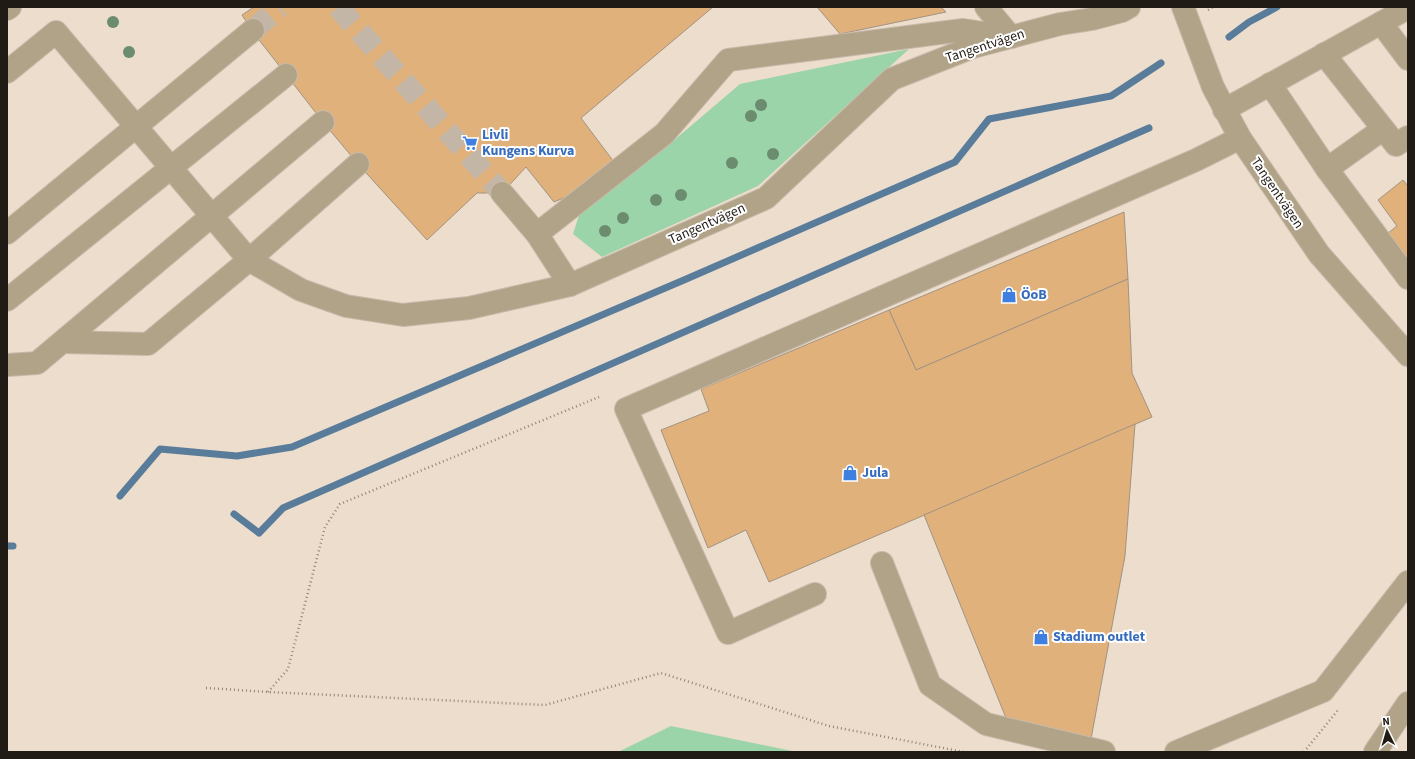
<svg xmlns="http://www.w3.org/2000/svg" width="1415" height="759" font-family="'Source Sans 3',sans-serif">
<style>
.green{fill:#9ad4a8}
.lines{fill:none;stroke-linecap:round;stroke-linejoin:round}
.stream{stroke:#5a7c9b;stroke-width:7}
.building{fill:#e0b17b;stroke:#a29383}
.minor-tunnel{stroke:#c4b6a7;stroke-width:22;stroke-dasharray:22 11;stroke-linecap:butt}
.minor-casing{stroke:#c8baab;stroke-width:24}
.path{stroke:#908478;stroke-width:2.5;stroke-dasharray:1 3;stroke-linecap:butt}
.minor{stroke:#b1a388;stroke-width:22}
.tree{fill:#6b8c6e}
.labels{text-anchor:middle;dominant-baseline:central;stroke-width:4;stroke-linejoin:round;paint-order:stroke}
.street-label{font-size:14px;fill:#211b15;stroke:#fff}
.shop-label{font-size:14px;font-weight:bold;fill:#366cbe;stroke:#fff;text-anchor:start}
</style>
<rect width="100%" height="100%" fill="#edddcc"/>
<g class="green">
<polygon points="909,49 758,186 602,257 573,234 581,209 672,142 740,84"/>
<polygon points="671,726 797,752 618,752"/>
</g>
<g class="lines">
<g class="stream">
<polyline points="1229,37 1249,22 1277,7"/>
<polyline points="120,496 160,449 237,456 292,447 684,280 955,162 989,119 1111,96 1161,63"/>
<polyline points="234,514 259,533 283,508 1149,128"/>
<polyline points="7,546 13,546"/>
</g>
</g>
<g class="building">
<polygon points="254,7 713,7 581,118 617,166 597,184 554,202 526,167 502,193 477,193 427,240 358,164 323,122 256,36 242,15"/>
<polygon points="817,7 941,7 946,12 840,34"/>
<polygon points="1403,180 1408,186 1408,262 1387,234 1397,226 1378,200"/>
<polygon points="1124,212 1128,279 916,370 889,310"/>
<polygon points="1128,279 1132,373 1152,417 769,582 746,530 708,548 661,430 709,411 701,389 889,310 916,370"/>
<polygon points="1135,424 1125,556 1091,739 1006,718 924,515"/>
</g>
<g class="lines">
<g class="minor-tunnel">
<polyline points="338,7 502,193"/>
<polyline points="253,30 280,7"/>
</g>
<g class="minor-casing">
<g id="minor">
<polyline points="986,7 1011,37"/>
<polyline points="1183,7 1213,87 1240,138 1319,254 1408,355"/>
<polyline points="7,9 10,7"/>
<polyline points="1381,23 1408,59"/>
<polyline points="1324,54 1396,145 1408,137"/>
<polyline points="7,72 56,32 249,260 301,290 346,306 403,315 469,308 570,285 766,198 892,79 973,47 1060,24 1092,19 1122,11 1129,7"/>
<polyline points="1270,84 1327,169 1408,278"/>
<polyline points="1224,110 1408,8"/>
<polyline points="1327,169 1383,129"/>
<polyline points="502,193 537,234 570,285"/>
<polyline points="7,233 253,30"/>
<polyline points="537,234 664,134 728,60 963,30 1003,36"/>
<polyline points="7,300 286,75"/>
<polyline points="63,342 148,344 249,260 358,164"/>
<polyline points="7,365 37,363 323,122"/>
<polyline points="882,563 930,685 986,724 1104,752"/>
<polyline points="815,594 728,633 626,409 1196,160 1240,138"/>
<polyline points="1176,752 1323,691 1408,582"/>
<polyline points="1375,752 1408,703"/>
</g>
</g>
<g class="path">
<polyline points="1208,10 1213,7"/>
<polyline points="206,688 268,692 545,705 661,673 829,726 964,752"/>
<polyline points="268,692 288,669 325,527 340,504 599,397"/>
<polyline points="1304,752 1338,710"/>
</g>
<use href="#minor" class="minor"/>
</g>
<g class="tree">
<circle cx="113" cy="22" r="6"/>
<circle cx="129" cy="52" r="6"/>
<circle cx="761" cy="105" r="6"/>
<circle cx="751" cy="116" r="6"/>
<circle cx="773" cy="154" r="6"/>
<circle cx="732" cy="163" r="6"/>
<circle cx="681" cy="195" r="6"/>
<circle cx="656" cy="200" r="6"/>
<circle cx="623" cy="218" r="6"/>
<circle cx="605" cy="231" r="6"/>
</g>
<defs>
<g id="supermarket-bare" transform="scale(1.2)"><path d="M-6-5.5h2.5l.6 2H6L4.5 2H-2.5L-4.4-4H-6ZM-1.5 3.2a1.3 1.3 0 1 0 .1 0ZM3 3.2a1.3 1.3 0 1 0 .1 0Z" fill="#3f7fe0" stroke="#fff" stroke-width="2.5" paint-order="stroke"/></g>
<g id="shop-bare" transform="scale(1.2)"><path d="M-5-2.5h2.3a2.7 3.5 0 0 1 5.4 0H5L5.5 6h-11ZM-1.5-2.5h3a1.5 2.3 0 0 0-3 0Z" fill="#3f7fe0" stroke="#fff" stroke-width="2.5" paint-order="stroke"/></g>
</defs>
<g fill-rule="evenodd">
<use href="#supermarket-bare" x="470" y="143"/>
<use href="#shop-bare" x="1009" y="295"/>
<use href="#shop-bare" x="850" y="473"/>
<use href="#shop-bare" x="1041" y="637"/>
</g>
<g class="labels">
<g class="street-label">
<text transform="translate(985 46) rotate(-18)">Tangentvägen</text>
<text transform="translate(1277 193) rotate(56)">Tangentvägen</text>
<text transform="translate(707 224) rotate(-24)">Tangentvägen</text>
</g>
<g class="shop-label">
<text x="482" y="135">Livli<tspan x="482" dy="16">Kungens Kurva</tspan></text>
<text x="1021" y="295">ÖoB</text>
<text x="862" y="473">Jula</text>
<text x="1053" y="637">Stadium outlet</text>
</g>
</g>
<rect width="1415" height="759" fill="none" stroke="#211b15" stroke-width="16"/>
<g transform="translate(1387 731) rotate(355)" stroke="#ffffff" stroke-width="3" paint-order="stroke">
<path d="M0-3L7 15L0 10L-7 15Z" fill="#211b15"/>
<text y="-6" font-size="11" font-weight="bold" text-anchor="middle" fill="#211b15">N</text>
</g>
</svg>
